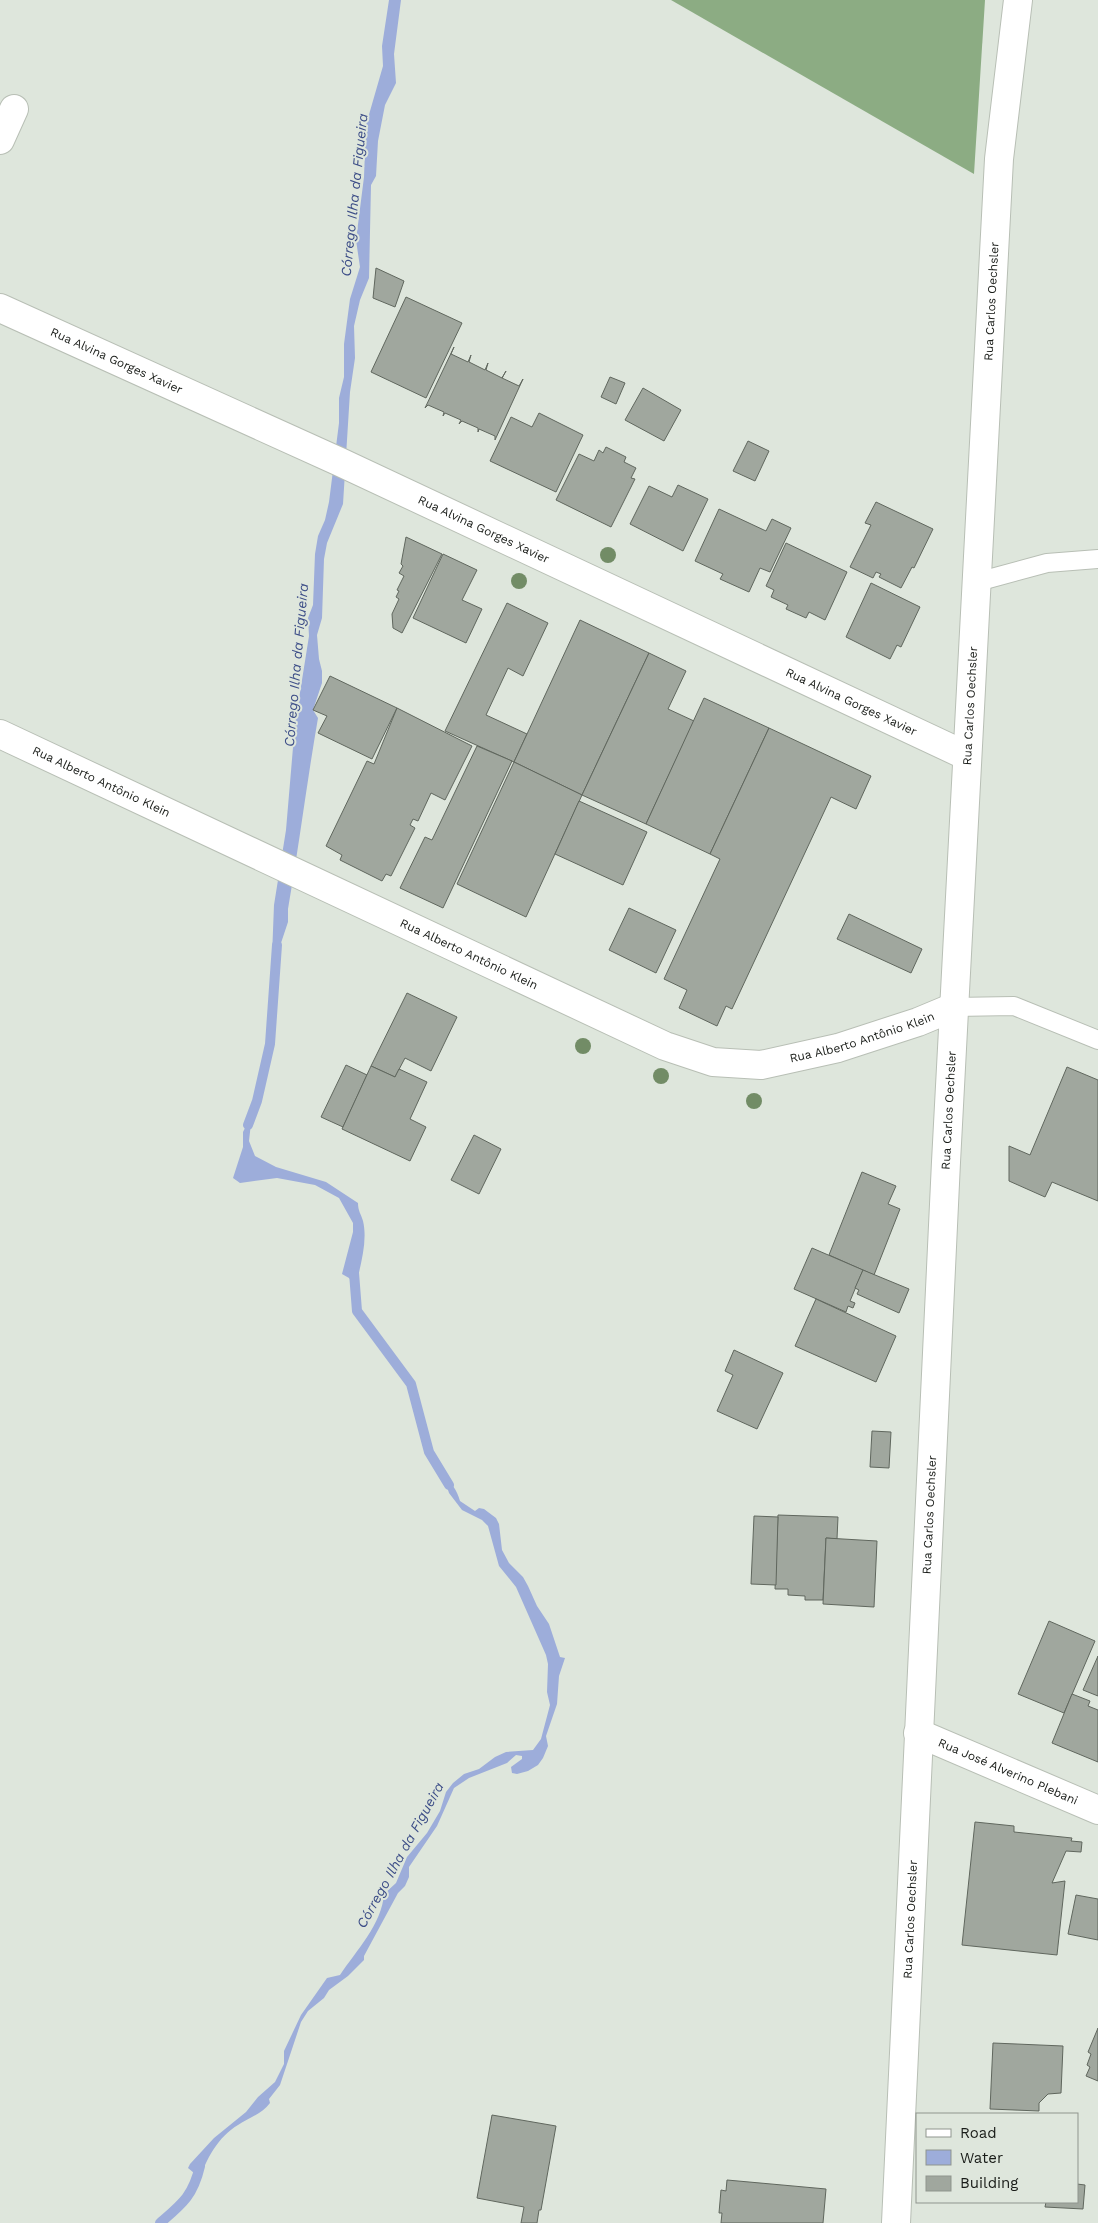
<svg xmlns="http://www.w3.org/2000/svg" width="1098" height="2223" font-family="'Work Sans',sans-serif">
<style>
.forest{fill:#8cac83}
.water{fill:#9dadda}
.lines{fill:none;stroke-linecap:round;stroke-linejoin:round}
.stream{stroke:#9dadda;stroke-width:10}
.building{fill:#a0a79e;stroke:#60675e}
.lane-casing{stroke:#b8bfb5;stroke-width:20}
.street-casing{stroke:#b8bfb5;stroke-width:30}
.secondary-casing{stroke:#b8bfb5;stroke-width:30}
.lane{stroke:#fff;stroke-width:18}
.street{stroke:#fff;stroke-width:28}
.secondary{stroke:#fff;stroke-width:28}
.tree{fill:#728c66}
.labels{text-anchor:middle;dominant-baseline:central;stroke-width:4;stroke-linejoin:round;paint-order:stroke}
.street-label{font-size:12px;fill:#191c18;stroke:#dee6dc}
.water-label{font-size:14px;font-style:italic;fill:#3c4d87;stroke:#dee6dc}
</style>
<rect width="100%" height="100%" fill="#dee6dc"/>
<polygon class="forest" points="671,0 985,0 974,174"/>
<g class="water">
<path d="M389,0h12l-7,54 2,29 -11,22 -7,36 -2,35 -5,9 -2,93 -9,22 -6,26 1,32 -5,34 -7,112 -16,39 -3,16 -2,59 -5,17 2,24 3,12v12l-9,27 5,8c-11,63 -19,128 -30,191v13l-12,36 -4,-2 2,-51 12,-75 9,-106 14,-88 -1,-18 5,-13 2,-51 3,-18 7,-16 4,-18 10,-79v-25l5,-21v-33l6,-45 10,-32 -4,-27 8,-63 2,-52 17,-59 -1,-20z"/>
<path d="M252,1114l-3,27 6,15 21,11 50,15 32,21c0,8 3,11 5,18 5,21 -3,45 -7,65l-7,-8 -7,-4 11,-42v-9l-14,-25 -24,-13 -38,-7 -37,5 -7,-5 10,-31v-15z"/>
<path d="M443,1475c8,7 14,15 17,26l15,10 4,-3 5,1 12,9 3,6 3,26 7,13 14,14 5,9 9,20 12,18 11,33 5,1 -6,18 -2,28 -11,32 2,10 -5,12 -5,7 -10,6 -11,3 -5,-1 -1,-6 11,-8v-3l-6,-1 -9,8 -38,15 -15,10 -17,38 -28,41v10l-4,9 -7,7 -34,63v4l-16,16 -19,14 -5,8 -16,13 -7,11 -21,63 -11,14 1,4c-7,10 -21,15 -32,22 -20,12 -32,34 -39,56l-4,-2 -1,-6 -6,-5 2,-4 24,-26 32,-26 12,-15 17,-15 9,-18v-13l17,-36 26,-37 13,-3c16,-24 42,-51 44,-81l12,-11 11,-26 20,-24 13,-22 6,-19 7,-9 11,-9 15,-5 16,-12 11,-5 27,-2 8,-11 9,-34 -3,-13 1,-28 -2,-9 -30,-68 -17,-21 -11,-40 -6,-6 -20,-10 -13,-17z"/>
</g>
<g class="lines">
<g class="stream">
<polyline points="248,1125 257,1101 270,1044 277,945"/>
<polyline points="354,1273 357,1311 411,1384 429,1452 449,1485"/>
<path d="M160,2223c22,-19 33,-27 40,-57"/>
</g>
</g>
<g class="building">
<polygon points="376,268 404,281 395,307 373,298"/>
<polygon points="406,297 462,323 426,398 371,372"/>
<polygon points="454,347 451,354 468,362 471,355 469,362 485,370 488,363 486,370 502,378 506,371 502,378 519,386 523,379 495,440 495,436 479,429 478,432 478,428 462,421 459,424 461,420 445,413 443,416 444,412 428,405 425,408"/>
<polygon points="610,377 625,383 616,404 601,397"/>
<polygon points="643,388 681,410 664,441 625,420"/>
<polygon points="539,413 583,435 556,492 490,461 511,417 532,427"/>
<polygon points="748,441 769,451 755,481 733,471"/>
<polygon points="606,447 626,457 624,462 636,468 631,478 635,479 611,527 556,500 579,454 594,461 599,450 603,453"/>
<polygon points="678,485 708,499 683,551 630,524 649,486 672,497"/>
<polygon points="876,502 933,529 914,568 912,567 901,588 879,577 881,574 876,572 873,578 850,567 871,525 865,523"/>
<polygon points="719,509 766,531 772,519 791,528 770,572 760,568 749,592 720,579 723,574 695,561"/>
<polygon points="406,537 442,554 402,633 393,628 392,614 399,599 396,597 399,591 397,590 404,576 399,573 403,566 401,564"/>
<polygon points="786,543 847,572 825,620 809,612 806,618 786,609 788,605 771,597 774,590 766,586"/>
<polygon points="443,554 477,570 462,600 482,609 466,643 413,618"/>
<polygon points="871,583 920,607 901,647 897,645 890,659 846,637"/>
<polygon points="507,603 548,623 523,676 508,668 486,715 527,734 514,762 445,731"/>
<polygon points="580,620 649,653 582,795 514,762"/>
<polygon points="649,653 686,671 668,709 694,721 646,824 582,795"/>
<polygon points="330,676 397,708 372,759 318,733 327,716 313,710"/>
<polygon points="704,698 769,728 710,854 646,824"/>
<polygon points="397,708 472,746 445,800 431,793 418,821 413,819 410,825 415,828 391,876 386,874 382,881 340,860 342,855 326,846 367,761 374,764"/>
<polygon points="769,728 871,776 856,809 831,797 732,1009 726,1006 717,1026 679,1008 687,990 664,979 720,859 710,854"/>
<polygon points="477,746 512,761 443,908 400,888 425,837 432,840"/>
<polygon points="514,762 582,795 526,917 457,884"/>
<polygon points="579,801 647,832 623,885 555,854"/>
<polygon points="629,908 676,930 656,973 609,950"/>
<polygon points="849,914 922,949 911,973 837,939"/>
<polygon points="407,993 457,1017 431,1071 405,1058 395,1077 371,1066"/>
<polygon points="346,1065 367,1075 343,1127 321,1117"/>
<polygon points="371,1066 395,1077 399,1069 427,1082 410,1119 426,1127 410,1161 342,1129"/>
<polygon points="1067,1067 1098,1080 1098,1201 1052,1182 1045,1197 1009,1181 1009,1146 1030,1155"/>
<polygon points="474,1135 501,1149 479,1194 451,1180"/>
<polygon points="862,1172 896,1186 888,1204 900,1209 874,1275 829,1255"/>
<polygon points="812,1248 863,1270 850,1301 855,1303 853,1308 848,1306 846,1312 794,1289"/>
<polygon points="863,1270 909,1289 899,1313 857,1294 859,1290 855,1288"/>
<polygon points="816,1299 896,1336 876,1382 795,1346"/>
<polygon points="734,1350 783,1373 757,1429 717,1411 733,1375 725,1371"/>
<polygon points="872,1431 891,1432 889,1468 870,1467"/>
<polygon points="778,1515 838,1517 837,1539 826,1538 823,1600 805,1600 805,1596 788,1595 788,1589 775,1589"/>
<polygon points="754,1516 778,1517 776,1585 751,1584"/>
<polygon points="826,1538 877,1541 874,1607 823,1604"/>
<polygon points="1049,1621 1095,1641 1064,1713 1018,1694"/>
<polygon points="1098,1656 1098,1696 1083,1690"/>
<polygon points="1072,1694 1090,1701 1088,1706 1098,1710 1098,1762 1052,1743"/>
<polygon points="975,1822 1014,1826 1014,1832 1072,1838 1071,1841 1082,1842 1081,1852 1066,1851 1052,1883 1065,1881 1057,1955 962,1945"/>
<polygon points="1076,1895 1098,1899 1098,1940 1068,1934"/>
<polygon points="1098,2028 1098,2081 1086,2076 1090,2067 1087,2065 1091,2054 1088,2052"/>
<polygon points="993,2043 1063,2046 1061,2093 1048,2094 1039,2103 1039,2111 990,2109"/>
<polygon points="492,2115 556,2126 541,2210 539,2210 537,2223 521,2223 524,2207 477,2198"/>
<polygon points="727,2180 826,2189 823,2223 721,2223 722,2213 719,2213 721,2190 726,2191"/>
<polygon points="1077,2184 1085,2185 1083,2209 1045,2207 1046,2202 1077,2202"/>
</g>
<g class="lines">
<g class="lane-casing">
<g id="lane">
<polyline points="977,582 1047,563 1098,559"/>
<polyline points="954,1007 1014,1006 1098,1040"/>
</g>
</g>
<g class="street-casing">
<g id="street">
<polyline points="0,140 14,109"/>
<path id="s1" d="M0,308l340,154 627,294"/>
<path id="s2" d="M0,734l665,312 48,16 48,3 77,-17 80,-26 36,-15"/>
<path id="s3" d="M918,1733l180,77"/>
</g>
</g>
<g class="secondary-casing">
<g id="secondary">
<path id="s4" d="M896,2223l50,-1061 53,-1003 19,-159"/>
</g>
</g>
<use href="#lane" class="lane"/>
<use href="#street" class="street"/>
<use href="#secondary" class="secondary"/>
</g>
<g class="tree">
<circle cx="608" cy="555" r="8"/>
<circle cx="519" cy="581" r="8"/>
<circle cx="583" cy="1046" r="8"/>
<circle cx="661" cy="1076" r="8"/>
<circle cx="754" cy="1101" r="8"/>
</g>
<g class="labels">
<g class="street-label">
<text stroke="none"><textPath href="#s4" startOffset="1924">Rua Carlos Oechsler</textPath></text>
<text stroke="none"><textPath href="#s1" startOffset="128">Rua Alvina Gorges Xavier</textPath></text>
<text stroke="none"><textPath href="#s1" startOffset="532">Rua Alvina Gorges Xavier</textPath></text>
<text stroke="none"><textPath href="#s1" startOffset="938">Rua Alvina Gorges Xavier</textPath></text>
<text stroke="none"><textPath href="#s4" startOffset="1519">Rua Carlos Oechsler</textPath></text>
<text stroke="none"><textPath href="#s2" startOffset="112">Rua Alberto Antônio Klein</textPath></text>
<text stroke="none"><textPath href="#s2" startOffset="518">Rua Alberto Antônio Klein</textPath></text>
<text stroke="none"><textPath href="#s2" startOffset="938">Rua Alberto Antônio Klein</textPath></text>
<text stroke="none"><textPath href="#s4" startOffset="1114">Rua Carlos Oechsler</textPath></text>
<text stroke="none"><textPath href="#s4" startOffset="709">Rua Carlos Oechsler</textPath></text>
<text stroke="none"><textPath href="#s3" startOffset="98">Rua José Alverino Plebani</textPath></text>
<text stroke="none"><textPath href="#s4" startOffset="304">Rua Carlos Oechsler</textPath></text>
</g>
<g class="water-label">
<text transform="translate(354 195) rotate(-84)">Córrego Ilha da Figueira</text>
<text transform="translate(296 665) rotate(-85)">Córrego Ilha da Figueira</text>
<text transform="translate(400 1855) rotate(-61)">Córrego Ilha da Figueira</text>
</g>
</g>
<rect x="916" y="2113" width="162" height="90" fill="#dee6dc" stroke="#8f958e"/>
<rect x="926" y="2129" width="25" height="8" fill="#ffffff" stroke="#8f958e"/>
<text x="960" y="2138" font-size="15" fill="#191c18">Road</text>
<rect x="926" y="2150" width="25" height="15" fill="#9dadda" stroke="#8f958e"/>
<text x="960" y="2163" font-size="15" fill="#191c18">Water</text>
<rect x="926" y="2176" width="25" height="15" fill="#a0a79e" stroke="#8f958e"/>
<text x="960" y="2188" font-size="15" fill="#191c18">Building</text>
</svg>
